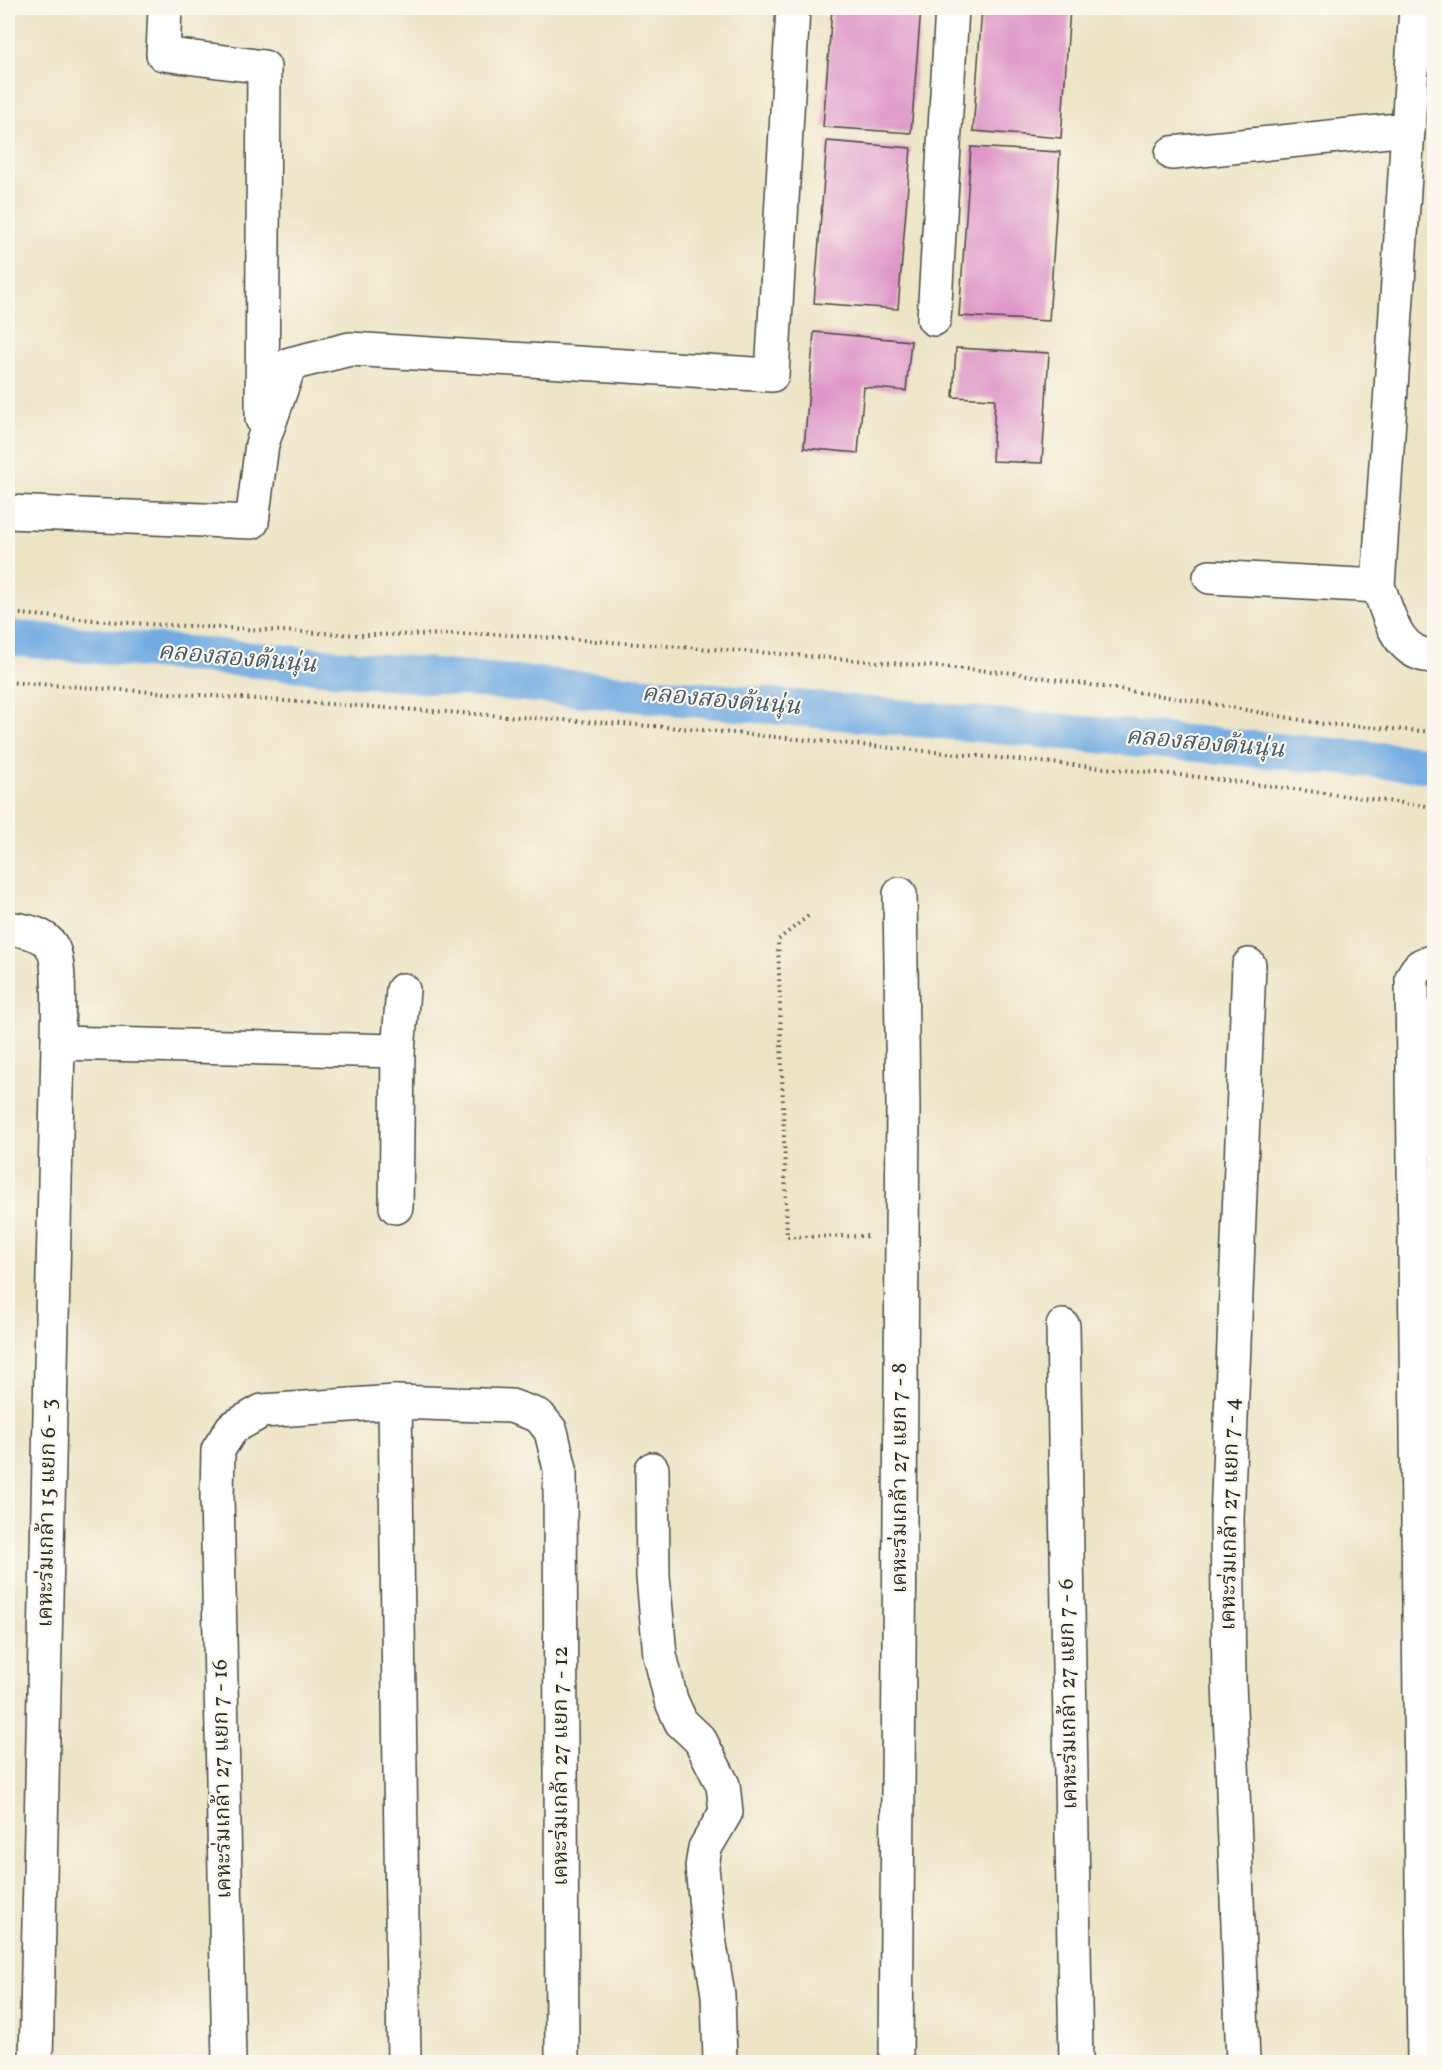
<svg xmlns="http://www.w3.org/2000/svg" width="1442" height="2070" font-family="Vollkorn,'Noto Serif Thai',serif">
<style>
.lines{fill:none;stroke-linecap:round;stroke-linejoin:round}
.canal{stroke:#71abe2;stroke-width:36}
.building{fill:#de96c8}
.minor-casing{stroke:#484742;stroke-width:36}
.path{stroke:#484742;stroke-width:4;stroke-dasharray:1.5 4.5;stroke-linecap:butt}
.minor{stroke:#fff;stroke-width:33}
.labels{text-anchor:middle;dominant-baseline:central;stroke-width:4.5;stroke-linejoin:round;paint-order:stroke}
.street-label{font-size:22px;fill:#2b2b2b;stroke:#fbf7ec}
.water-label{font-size:24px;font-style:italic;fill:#44586b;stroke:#fbf7ec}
</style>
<rect width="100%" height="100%" fill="#fbf7ec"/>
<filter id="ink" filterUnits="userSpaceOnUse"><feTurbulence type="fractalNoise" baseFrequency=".0167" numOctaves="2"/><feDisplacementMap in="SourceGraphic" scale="12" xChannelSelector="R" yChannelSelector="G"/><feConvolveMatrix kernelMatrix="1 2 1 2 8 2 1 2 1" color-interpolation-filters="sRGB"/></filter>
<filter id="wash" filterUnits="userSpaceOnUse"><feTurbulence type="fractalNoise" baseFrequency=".008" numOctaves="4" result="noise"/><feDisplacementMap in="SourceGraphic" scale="24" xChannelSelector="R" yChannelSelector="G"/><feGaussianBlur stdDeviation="1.35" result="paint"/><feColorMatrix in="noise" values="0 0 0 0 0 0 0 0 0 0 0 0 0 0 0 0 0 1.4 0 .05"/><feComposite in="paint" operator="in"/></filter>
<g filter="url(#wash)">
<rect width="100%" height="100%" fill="#ede4c6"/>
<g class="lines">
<polyline class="canal" points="8,638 1434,765"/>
</g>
<g id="blocks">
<g class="building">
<polygon points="832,8 921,8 911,133 823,127"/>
<polygon points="982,8 1070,8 1061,138 973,131"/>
<polygon points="827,141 911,148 898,309 814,303"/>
<polygon points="971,147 1060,152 1049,321 959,316"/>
<polygon points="814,332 911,341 906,391 864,387 858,453 804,448"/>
<polygon points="956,348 1049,353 1042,463 992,461 995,399 953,397"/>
</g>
</g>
</g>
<g filter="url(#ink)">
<use href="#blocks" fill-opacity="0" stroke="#484742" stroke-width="1.5"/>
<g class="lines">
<g class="minor-casing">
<g id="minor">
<polyline points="165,8 163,54 264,67 262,419"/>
<path d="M1416,8l-38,578c11,29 19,70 56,70"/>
<polyline points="1172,153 1408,129"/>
<polyline points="934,319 952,8"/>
<polyline points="8,512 252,522 262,444 290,364 350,349 772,375 793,8"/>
<polyline points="1210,577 1378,586"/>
<path d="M8,928c15,2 38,5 45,21 8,15 5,74 5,94l-22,1019"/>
<polyline points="58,1043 398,1051"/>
<polyline points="396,1207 398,1051 403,990"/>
<polyline points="1063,1326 1076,2062"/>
<polyline points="395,1402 404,2062"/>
<polyline points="652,1469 653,1577 660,1655 671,1700 681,1722 700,1740 723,1785 726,1812 705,1848 702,1867 709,1938 718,1995 720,2062"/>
<polyline points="229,2062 217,1496 218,1450 232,1428 262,1411 395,1402 511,1406 539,1416 551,1431 560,1469 562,2062"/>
<polyline points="896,2062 903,1106 900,894"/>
<polyline points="1243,2062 1229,1681 1227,1519 1249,965"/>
<path d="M1424,2062l-12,-1084c5,-11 10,-16 22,-15"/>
</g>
</g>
<g class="path">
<polyline points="8,613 130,623 358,635 496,634 769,653 1014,673 1207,703 1324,724 1434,732"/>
<polyline points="8,682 680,728 1190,776 1434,807"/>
<polyline points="808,916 778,940 787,1237 868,1236"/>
</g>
<use href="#minor" class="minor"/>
</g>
</g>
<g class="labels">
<g class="street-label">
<text transform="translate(900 1478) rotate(-90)">เคหะร่มเกล้า 27 แยก 7 - 8</text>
<text transform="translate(48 1513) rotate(-89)">เคหะร่มเกล้า 15 แยก 6 - 3</text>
<text transform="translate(1231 1514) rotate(-89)">เคหะร่มเกล้า 27 แยก 7 - 4</text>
<text transform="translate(1069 1694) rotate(-91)">เคหะร่มเกล้า 27 แยก 7 - 6</text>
<text transform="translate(561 1766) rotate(-90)">เคหะร่มเกล้า 27 แยก 7 - 12</text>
<text transform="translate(223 1779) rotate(-91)">เคหะร่มเกล้า 27 แยก 7 - 16</text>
</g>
<g class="water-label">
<text transform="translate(237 659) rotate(5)">คลองสองต้นนุ่น</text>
<text transform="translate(721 701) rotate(5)">คลองสองต้นนุ่น</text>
<text transform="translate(1205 744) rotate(5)">คลองสองต้นนุ่น</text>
</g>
</g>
<rect width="1442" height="2070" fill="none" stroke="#fbf7ec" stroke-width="30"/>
</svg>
